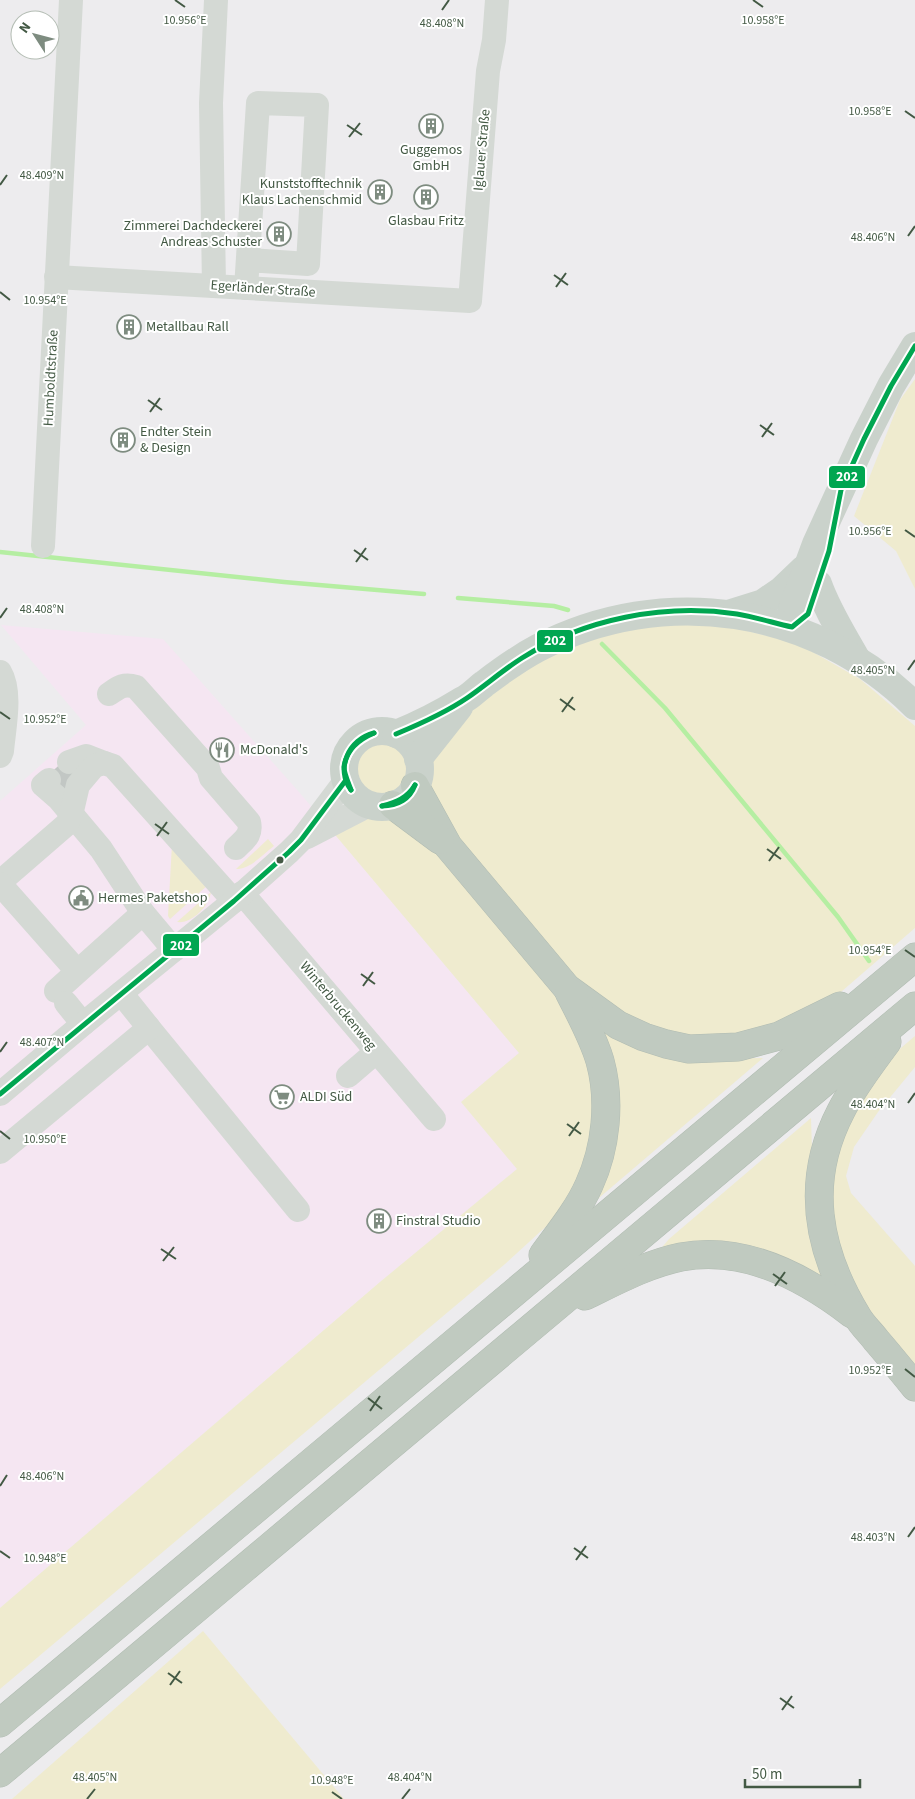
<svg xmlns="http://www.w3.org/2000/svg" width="915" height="1799" font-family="'Source Sans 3',sans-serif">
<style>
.commercial{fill:#f5e6f2}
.green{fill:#efebcf}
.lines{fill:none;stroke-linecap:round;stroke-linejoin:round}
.stream{stroke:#b5eea2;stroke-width:4.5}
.minor-tunnel{stroke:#c2c7c4;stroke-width:24;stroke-dasharray:24 12;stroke-linecap:butt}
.highway-casing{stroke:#b1bcb2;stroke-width:29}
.minor{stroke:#d4d9d4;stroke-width:24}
.major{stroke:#cad2cb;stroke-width:28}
.highway{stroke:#c0cac0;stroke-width:28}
.bus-1-casing{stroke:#fff;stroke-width:9}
.bus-1{stroke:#00a651;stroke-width:5}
.ticks{fill:none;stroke:#435944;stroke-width:2}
.bus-dot{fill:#435944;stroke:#fff;stroke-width:2}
.labels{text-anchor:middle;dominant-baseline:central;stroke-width:4;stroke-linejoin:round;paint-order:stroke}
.poi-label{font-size:14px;fill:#435944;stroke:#fff;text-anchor:start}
.street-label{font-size:14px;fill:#435944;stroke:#fff}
.ticks-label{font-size:12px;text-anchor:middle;fill:#435944;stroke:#fff;stroke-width:4;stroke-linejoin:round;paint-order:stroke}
.line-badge{stroke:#fff;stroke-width:2}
.badge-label{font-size:14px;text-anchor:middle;font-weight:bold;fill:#fff}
</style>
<rect width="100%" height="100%" fill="#edecee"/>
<polygon class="commercial" points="1,625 163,639 299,792 519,1053 461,1102 517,1169 380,1282 0,1608 0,801 86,725"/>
<g class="green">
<polygon points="915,379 915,589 896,551 854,516 900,400"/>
<polygon points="714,623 797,643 860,679 915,726 915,928 834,998 773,1032 709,1043 618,1018 580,984 455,836 430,793 429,761 454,721 495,686 556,650 628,625"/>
<circle cx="382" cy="766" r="28"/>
<polygon points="385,813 438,851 563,998 589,1049 599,1108 582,1183 552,1221 505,1264 0,1689 0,1608 380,1282 517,1169 461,1102 519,1053 331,830 365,814"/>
<path d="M268,839l6,7c-11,8 -23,23 -38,23z"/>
<polygon points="172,844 209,884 170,919 168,916"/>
<path d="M211,892c-2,14 -19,32 -34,30z"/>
<polygon points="597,1023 704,1059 763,1058 593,1203"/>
<polygon points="915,1036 915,1067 878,1112 854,1147 846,1176 851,1193 915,1266 915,1370 849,1291 825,1195 834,1147 887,1060"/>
<polygon points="811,1118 812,1150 829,1283 653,1258 669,1239"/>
<polygon points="203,1631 344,1799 12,1799"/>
</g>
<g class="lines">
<g class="stream">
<polyline points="0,552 284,582 424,594"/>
<polyline points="458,598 554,606 568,610"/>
<polyline points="602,644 665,708 838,917 869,961"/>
</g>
<polyline class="minor-tunnel" points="54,786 74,768"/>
<g class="highway-casing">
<g id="highway">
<polyline points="415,786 448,846 567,988 618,1025 644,1037 666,1044 689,1049 738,1047 779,1036 840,1006"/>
<polyline points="393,805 440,840"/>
<path d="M887,1042c-16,22 -34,45 -46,69 -37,71 -24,139 16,205 5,9 13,16 19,24 13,15 26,31 39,47"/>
<path d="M543,1255c16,-22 35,-45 46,-70 17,-37 22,-84 11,-124 -7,-24 -20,-47 -31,-69"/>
<path d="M585,1296c31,-15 62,-32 96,-39 62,-12 123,20 171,57"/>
<polyline points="0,1723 915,957"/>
<polyline points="0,1773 915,1006"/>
</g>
</g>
<g class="minor">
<polyline points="56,277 470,301 488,71 494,40 497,0"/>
<polyline points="214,286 211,103 216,0"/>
<polyline points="246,288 258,103 317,105 308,264 248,260"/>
<polyline points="43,546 71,0"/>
<path d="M0,672c12,20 4,56 2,79l-2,5"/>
<path d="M109,694c10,-7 15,-11 27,-7l72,81 3,10 38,44c3,13 -4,17 -13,26"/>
<polyline points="69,762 86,756 104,763"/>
<polyline points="49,780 43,785 59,799 101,849 143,913 174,950"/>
<polyline points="307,837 369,805"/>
<polyline points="0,882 67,824 71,815 78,785 94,766 104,763 113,766 234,901"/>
<polyline points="0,884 77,971"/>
<polyline points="242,893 434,1119"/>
<polyline points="56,991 143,913"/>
<polyline points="66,1003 83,1024"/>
<polyline points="149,1028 298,1210"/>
<polyline points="348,1076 376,1052"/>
<polyline points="0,1094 83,1024 234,901 289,852 301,840 346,780"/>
<polyline points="0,1152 149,1028 121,993"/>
</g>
<g class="major">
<path d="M818,584c10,28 24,49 38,74"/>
<polyline points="731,613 763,603 782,590 804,569"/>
<polyline points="792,627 792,609 816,544 864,439 891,386 915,346"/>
<circle cx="382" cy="769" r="38"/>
<path d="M396,734c23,-9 46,-21 67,-34 8,-4 14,-11 21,-16 17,-13 35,-26 54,-36 126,-65 276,-42 377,58"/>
<polyline points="418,759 459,707"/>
</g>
<use href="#highway" class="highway"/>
<g class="bus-1-casing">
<g id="bus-1">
<path d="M396,734c24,-10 49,-21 71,-36 19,-13 36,-28 55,-40 62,-39 142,-55 215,-44 18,3 37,9 55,13l16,-13 21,-63 12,-61 23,-51 27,-53 24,-40"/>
<path d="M351,790c-16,-21 -2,-51 23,-57"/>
<path d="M351,790c-2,-6 -7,-16 -7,-23 2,-17 16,-28 30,-34"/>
<path d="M382,806c16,0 28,-7 33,-21"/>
<path d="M382,806c15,-4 25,-8 33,-21"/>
<polyline points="0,1094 234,901 289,852 301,840 346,780"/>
</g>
</g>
<use href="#bus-1" class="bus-1"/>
</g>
<path class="ticks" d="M175,0l10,7M753,0l10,7M442,10l7,-10M905,111l10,7M347,125l15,10M349,137l11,-14M0,185l7,-10M908,236l7,-10M554,275l14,10M556,287l10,-14M0,292l10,8M148,400l14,10M150,412l10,-14M760,425l14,10M762,437l10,-14M905,530l10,7M354,550l14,10M356,562l10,-14M0,618l7,-10M908,670l7,-10M560,699l15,11M0,712l10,7M562,712l11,-15M155,824l14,10M157,836l10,-14M767,849l14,10M769,861l10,-14M905,950l10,7M361,974l14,10M363,986l10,-14M0,1052l7,-10M908,1103l7,-10M567,1124l14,10M0,1131l10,8M569,1136l10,-14M161,1249l15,10M163,1261l11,-14M773,1274l14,10M775,1286l10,-14M905,1369l10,8M368,1398l14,11M370,1411l10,-15M0,1486l7,-11M908,1537l7,-10M574,1548l14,10M0,1551l10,7M576,1560l10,-14M168,1673l14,10M170,1685l10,-14M780,1698l14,10M782,1710l10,-14M332,1792l10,7M87,1799l8,-10M402,1799l8,-10"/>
<defs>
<g id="building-ring" transform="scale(1.25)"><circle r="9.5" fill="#fff" stroke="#7e8c80" stroke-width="1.5"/><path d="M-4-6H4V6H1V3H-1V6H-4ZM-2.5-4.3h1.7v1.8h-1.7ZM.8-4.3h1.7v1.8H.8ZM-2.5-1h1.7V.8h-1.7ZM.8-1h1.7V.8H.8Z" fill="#7e8c80"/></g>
<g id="restaurant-ring" transform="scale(1.25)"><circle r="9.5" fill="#fff" stroke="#7e8c80" stroke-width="1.5"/><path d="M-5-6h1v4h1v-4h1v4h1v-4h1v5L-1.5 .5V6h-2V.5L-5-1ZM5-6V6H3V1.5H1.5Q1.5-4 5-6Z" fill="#7e8c80"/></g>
<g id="civic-ring" transform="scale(1.25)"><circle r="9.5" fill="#fff" stroke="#7e8c80" stroke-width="1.5"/><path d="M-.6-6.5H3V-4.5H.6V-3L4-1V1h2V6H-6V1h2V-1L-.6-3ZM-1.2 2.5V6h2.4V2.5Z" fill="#7e8c80"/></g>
<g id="supermarket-ring" transform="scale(1.25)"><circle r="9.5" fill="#fff" stroke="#7e8c80" stroke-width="1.5"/><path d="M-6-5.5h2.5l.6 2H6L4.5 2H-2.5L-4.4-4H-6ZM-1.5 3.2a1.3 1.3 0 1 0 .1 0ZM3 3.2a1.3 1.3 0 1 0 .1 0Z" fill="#7e8c80"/></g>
</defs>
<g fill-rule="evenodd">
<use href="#building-ring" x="431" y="126"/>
<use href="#building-ring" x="380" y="192"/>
<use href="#building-ring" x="426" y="197"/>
<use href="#building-ring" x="279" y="234"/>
<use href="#building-ring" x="129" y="327"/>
<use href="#building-ring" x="123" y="440"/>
<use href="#restaurant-ring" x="222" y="750"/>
<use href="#civic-ring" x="81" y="898"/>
<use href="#supermarket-ring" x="282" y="1097"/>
<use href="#building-ring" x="379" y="1221"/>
</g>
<circle class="bus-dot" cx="280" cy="860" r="4.5"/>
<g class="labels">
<g class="poi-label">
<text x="431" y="150" text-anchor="middle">Guggemos<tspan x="431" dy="16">GmbH</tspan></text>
<text x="362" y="184" text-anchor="end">Kunststofftechnik<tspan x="362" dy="16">Klaus Lachenschmid</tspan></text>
<text x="426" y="221" text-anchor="middle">Glasbau Fritz</text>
<text x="262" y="226" text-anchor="end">Zimmerei Dachdeckerei<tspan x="262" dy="16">Andreas Schuster</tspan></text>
<text x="146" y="327">Metallbau Rall</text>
<text x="140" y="432">Endter Stein<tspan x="140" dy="16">&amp; Design</tspan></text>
<text x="240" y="750">McDonald's</text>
<text x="98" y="898">Hermes Paketshop</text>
<text x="300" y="1097">ALDI Süd</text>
<text x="396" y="1221">Finstral Studio</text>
</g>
<g class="street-label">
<text transform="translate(482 150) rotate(-85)">Iglauer Straße</text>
<text transform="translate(263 289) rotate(4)">Egerländer Straße</text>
<text transform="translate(51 378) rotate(-87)">Humboldtstraße</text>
<text transform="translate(338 1006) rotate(50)">Winterbruckenweg</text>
</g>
</g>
<g class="ticks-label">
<text x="185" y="24">10.956°E</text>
<text x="763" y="24">10.958°E</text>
<text x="442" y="27">48.408°N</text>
<text x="870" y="115">10.958°E</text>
<text x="42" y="179">48.409°N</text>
<text x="873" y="241">48.406°N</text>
<text x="45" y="304">10.954°E</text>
<text x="870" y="535">10.956°E</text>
<text x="42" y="613">48.408°N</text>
<text x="873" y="674">48.405°N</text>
<text x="45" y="723">10.952°E</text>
<text x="870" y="954">10.954°E</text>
<text x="42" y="1046">48.407°N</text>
<text x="873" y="1108">48.404°N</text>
<text x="45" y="1143">10.950°E</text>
<text x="870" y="1374">10.952°E</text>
<text x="42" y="1480">48.406°N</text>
<text x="873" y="1541">48.403°N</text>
<text x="45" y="1562">10.948°E</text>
<text x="95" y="1781">48.405°N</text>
<text x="410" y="1781">48.404°N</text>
<text x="332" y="1784">10.948°E</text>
</g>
<g class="line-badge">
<rect x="828" y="465" width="38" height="24" rx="5" fill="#00a651"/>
<rect x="536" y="629" width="38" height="24" rx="5" fill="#00a651"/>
<rect x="162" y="933" width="38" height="24" rx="5" fill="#00a651"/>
</g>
<g class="badge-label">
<text x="847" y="481">202</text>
<text x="555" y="645">202</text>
<text x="181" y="950">202</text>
</g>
<g transform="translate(35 35) rotate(306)"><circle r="24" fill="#ffffff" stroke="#b4bdb4"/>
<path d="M0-4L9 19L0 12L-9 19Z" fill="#7e8c80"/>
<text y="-8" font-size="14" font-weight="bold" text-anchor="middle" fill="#435944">N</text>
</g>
<path d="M745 1779v8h115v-8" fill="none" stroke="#435944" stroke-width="2.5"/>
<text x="752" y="1779" font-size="15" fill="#435944" stroke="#ffffff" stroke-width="4" paint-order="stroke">50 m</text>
</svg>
